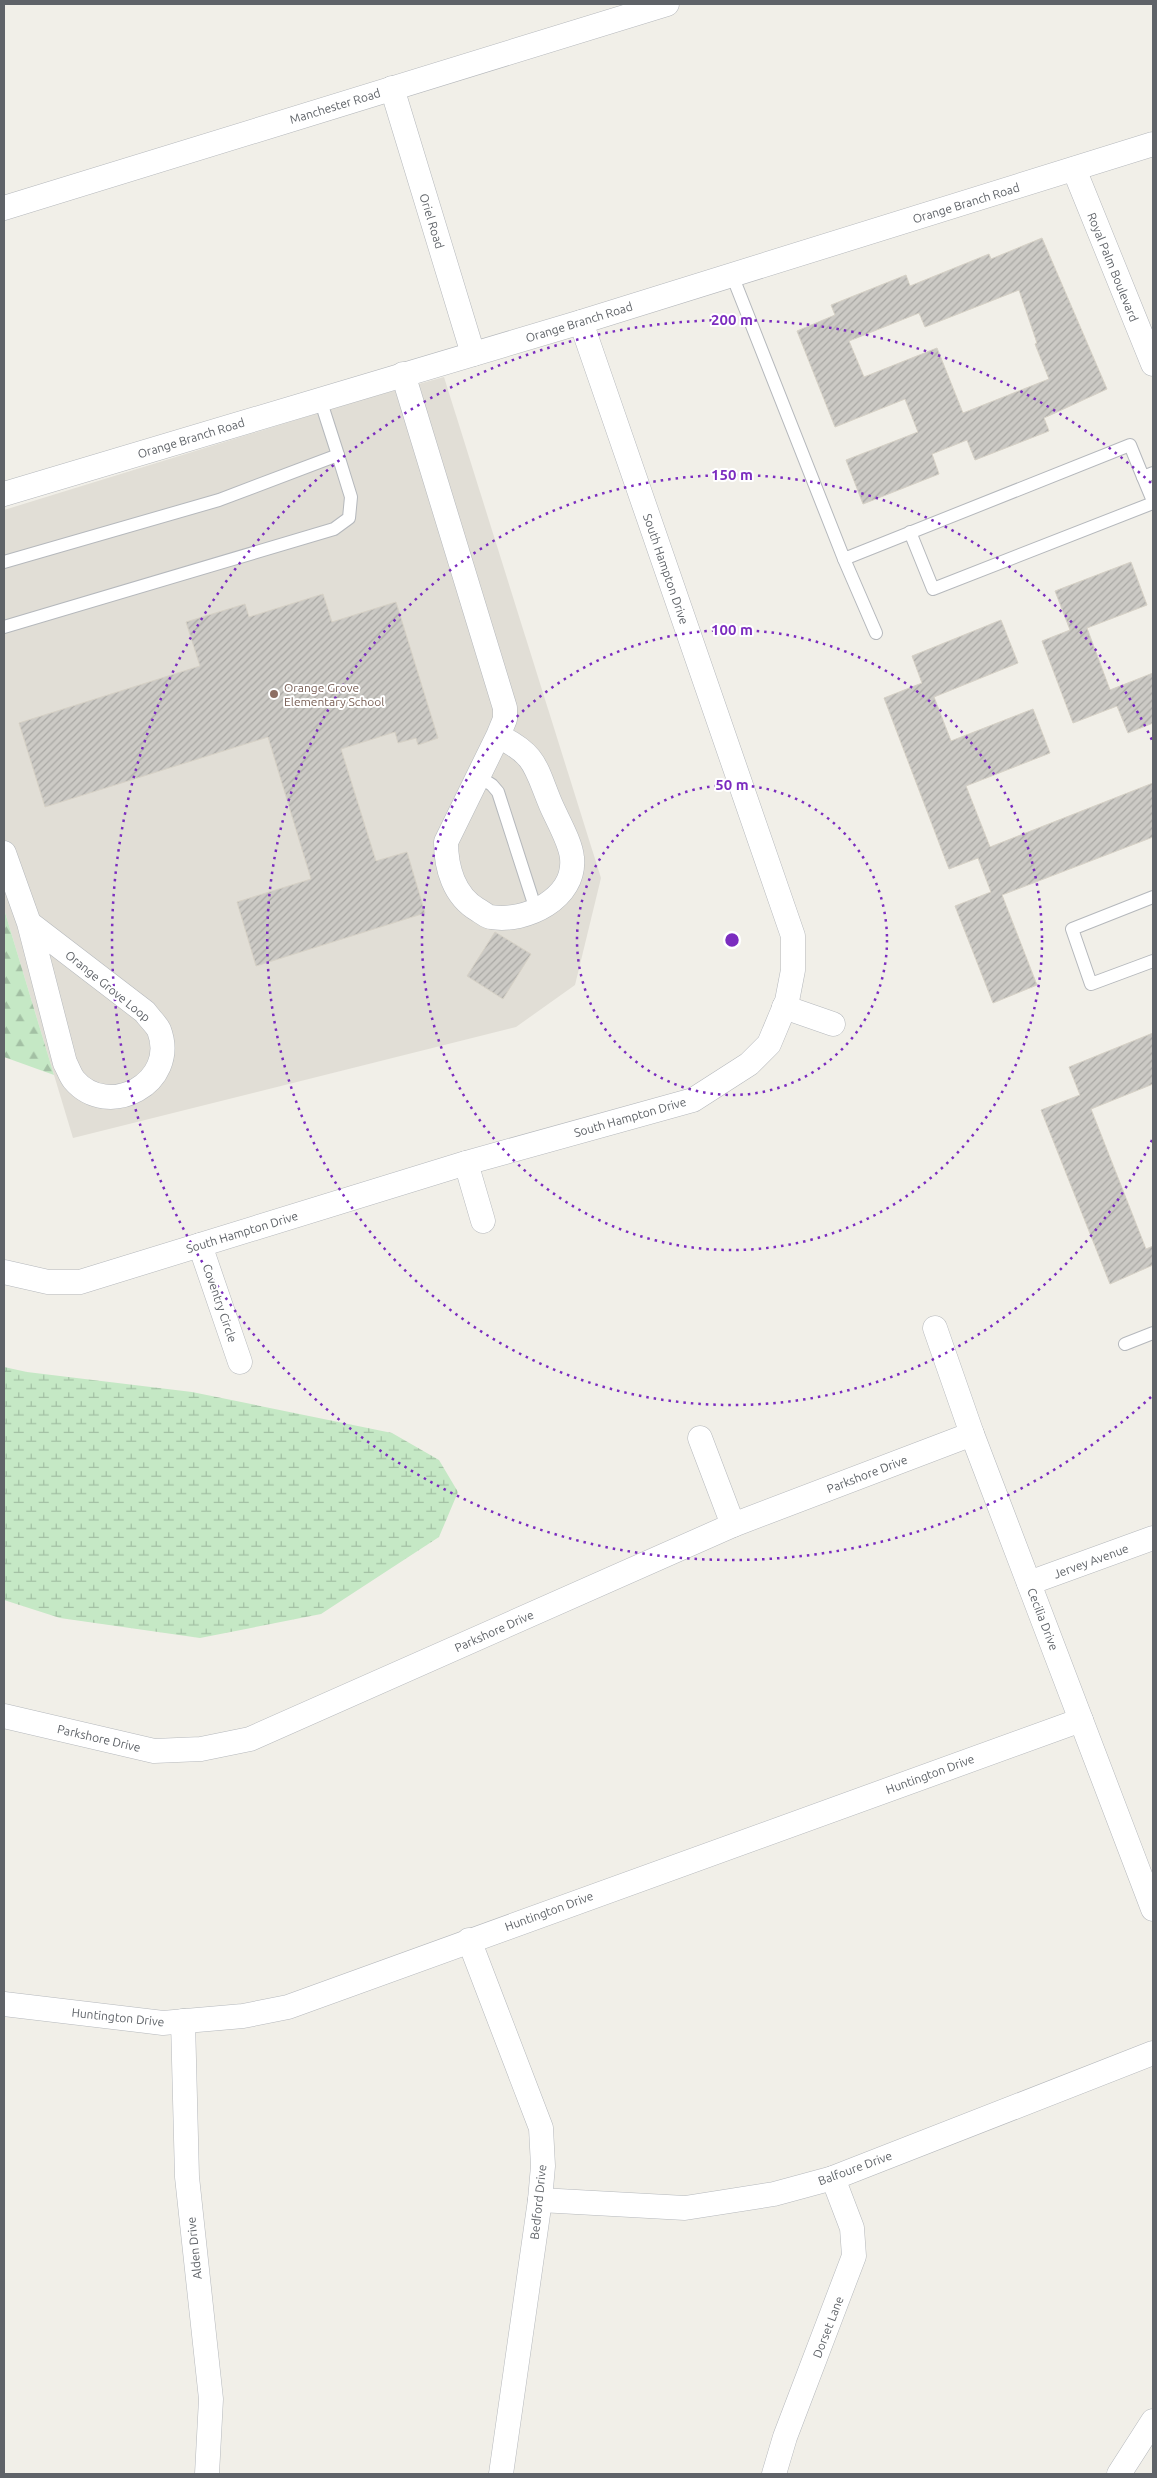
<svg xmlns="http://www.w3.org/2000/svg" width="1157" height="2478" font-family="Ubuntu,sans-serif">
<style>
.education{fill:#e1ded6}
.forest{fill:url(#forest-firs)}
.wetland{fill:url(#wetland-marsh)}
.building{fill:url(#building-hatch);stroke:#d6d1c6;fill-rule:evenodd}
.lines{fill:none;stroke-linecap:round;stroke-linejoin:round}
.lane-casing{stroke:#b5b8bc;stroke-width:14}
.street-casing{stroke:#b5b8bc;stroke-width:25}
.lane{stroke:#fff;stroke-width:12}
.street{stroke:#fff;stroke-width:24}
.ring{fill:none;stroke:#7b2cbf;stroke-width:2.5;stroke-dasharray:2.5 5}
.education-dot{fill:#8d6e63;stroke:#fff;stroke-width:2}
.labels{text-anchor:middle;dominant-baseline:central;stroke-width:4;stroke-linejoin:round;paint-order:stroke}
.street-label{font-size:12px;fill:#5f6368;stroke:#fff}
.education-label{font-size:12px;fill:#785e54;stroke:#fff;text-anchor:start}
.centre{fill:#7b2cbf;stroke:#fff;stroke-width:2.5}
.ring-label{font-size:15px;text-anchor:middle;font-weight:bold;fill:#7b2cbf;stroke:#fff;stroke-width:4;stroke-linejoin:round;paint-order:stroke}
</style>
<defs>
<pattern id="forest-firs" width="22" height="20" patternUnits="userSpaceOnUse" patternTransform="scale(1.25)"><rect width="22" height="20" fill="#c5e8c5"/><path d="M5 1l3.5 6h-7zM16 11l3.5 6h-7z" fill="#a3c0a4"/></pattern>
<pattern id="wetland-marsh" width="20" height="14" patternUnits="userSpaceOnUse" patternTransform="scale(1.25)"><rect width="20" height="14" fill="#c5e8c5"/><path d="M1 5h8M5 5V1M11 12h8M15 12V8" fill="none" stroke="#a3c0a4"/></pattern>
<pattern id="building-hatch" width="6" height="6" patternUnits="userSpaceOnUse" patternTransform="scale(1.25)"><rect width="6" height="6" fill="#cccac5"/><path d="M-1 1l2-2M0 6l6-6M5 7l2-2" fill="none" stroke="#a9a8a4"/></pattern>
</defs>
<rect width="100%" height="100%" fill="#f1efe8"/>
<polygon class="education" points="444,377 601,878 575,985 516,1027 73,1138 4,909 4,510 364,399"/>
<polygon class="forest" points="4,909 54,1075 4,1057"/>
<polygon class="wetland" points="4,1367 27,1372 192,1392 392,1433 439,1460 458,1492 439,1537 321,1614 200,1638 60,1618 4,1600"/>
<g class="building">
<path d="M1042,238l65,151 -63,29 5,13 -74,29 -8,-20 -35,14 7,20 -76,30 -17,-44 72,-28 -13,-33 -70,28 -38,-96 38,-16 -4,-10 75,-30 4,11 79,-32 2,5zM1019,290l18,53 -2,1 14,35 -86,34 -26,-65 -73,29 -15,-36 70,-28 6,14z"/>
<polygon points="1131,562 1147,605 1087,628 1110,690 1153,673 1153,723 1128,733 1117,706 1073,723 1042,641 1070,630 1055,591"/>
<polygon points="323,594 332,622 396,602 438,738 418,745 416,738 398,743 395,732 341,749 376,861 407,852 425,913 256,966 237,902 311,879 268,737 45,807 19,723 200,666 186,622 245,604 249,617"/>
<polygon points="1001,620 1018,663 934,697 951,741 1033,709 1050,753 966,786 990,847 1153,783 1153,837 1002,895 1037,985 993,1003 955,906 991,892 978,858 949,869 884,698 922,683 912,656"/>
<polygon points="495,932 531,954 503,999 467,976"/>
<polygon points="1153,1033 1153,1084 1091,1109 1146,1249 1153,1246 1153,1265 1110,1284 1041,1110 1080,1095 1069,1067"/>
</g>
<g class="lines">
<g class="lane-casing">
<g id="lane">
<polyline points="732,275 844,559 1130,445 1143,477 1153,473"/>
<polyline points="1143,477 1153,501"/>
<polyline points="910,532 933,589 1153,503"/>
<polyline points="844,559 876,633"/>
<polyline points="4,562 219,500 338,455 320,399"/>
<polyline points="4,627 334,529 349,518 351,497 338,455"/>
<polyline points="478,776 492,785 498,792 536,910"/>
<polyline points="1153,897 1072,929 1091,984 1153,961"/>
<polyline points="1125,1344 1153,1333"/>
</g>
</g>
<g class="street-casing">
<g id="street">
<polyline points="392,88 473,354"/>
<polyline points="1074,169 1153,364"/>
<polyline points="4,208 667,4"/>
<path d="M403,374l102,334v11l-7,17 -52,106c0,26 8,54 32,68 4,2 9,7 13,7 35,6 85,-19 81,-59 -1,-15 -15,-39 -21,-53 -16,-38 -14,-50 -53,-69"/>
<polyline points="4,494 581,322 1153,144"/>
<path d="M4,853l25,70 36,140c3,5 5,12 9,17 34,40 105,3 85,-50 -3,-6 -10,-12 -14,-18l-116,-89"/>
<polyline points="784,1007 833,1024"/>
<polyline points="466,1163 483,1221"/>
<polyline points="200,1245 240,1362"/>
<polyline points="4,1272 48,1282 80,1282 466,1163 693,1100 749,1064 769,1044 787,1001 793,970 793,936 581,322"/>
<polyline points="935,1328 972,1434 1153,1909"/>
<polyline points="700,1438 733,1525"/>
<polyline points="1029,1583 1153,1538"/>
<polyline points="4,1716 154,1751 201,1749 250,1739 733,1525 972,1434"/>
<polyline points="469,1940 541,2128 543,2166 540,2200 501,2474"/>
<polyline points="4,2004 163,2023 243,2016 288,2007 1081,1720"/>
<polyline points="183,2021 187,2177 211,2399 207,2474"/>
<polyline points="540,2200 685,2208 774,2194 833,2178 1153,2053"/>
<polyline points="774,2474 785,2437 854,2256 852,2228 833,2178"/>
<polyline points="1119,2474 1153,2421"/>
</g>
</g>
<use href="#lane" class="lane"/>
<use href="#street" class="street"/>
</g>
<g class="ring">
<circle cx="732" cy="940" r="155"/>
<circle cx="732" cy="940" r="310"/>
<path d="M1152 1140A465 465 0 1 1 1152 740"/>
<path d="M1151 1397A620 620 0 1 1 1151 483"/>
</g>
<circle class="education-dot" cx="274" cy="694" r="5"/>
<g class="labels">
<g class="street-label">
<text transform="translate(335 106) rotate(-17)">Manchester Road</text>
<text transform="translate(966 203) rotate(-17)">Orange Branch Road</text>
<text transform="translate(432 221) rotate(73)">Oriel Road</text>
<text transform="translate(1113 267) rotate(68)">Royal Palm Boulevard</text>
<text transform="translate(579 322) rotate(-17)">Orange Branch Road</text>
<text transform="translate(191 438) rotate(-17)">Orange Branch Road</text>
<text transform="translate(666 569) rotate(71)">South Hampton Drive</text>
<text transform="translate(108 986) rotate(39)">Orange Grove Loop</text>
<text transform="translate(630 1117) rotate(-16)">South Hampton Drive</text>
<text transform="translate(242 1232) rotate(-17)">South Hampton Drive</text>
<text transform="translate(220 1303) rotate(71)">Coventry Circle</text>
<text transform="translate(867 1474) rotate(-21)">Parkshore Drive</text>
<text transform="translate(1091 1561) rotate(-20)">Jervey Avenue</text>
<text transform="translate(1043 1619) rotate(69)">Cecilia Drive</text>
<text transform="translate(494 1631) rotate(-24)">Parkshore Drive</text>
<text transform="translate(99 1738) rotate(13)">Parkshore Drive</text>
<text transform="translate(930 1774) rotate(-20)">Huntington Drive</text>
<text transform="translate(549 1911) rotate(-20)">Huntington Drive</text>
<text transform="translate(118 2017) rotate(6)">Huntington Drive</text>
<text transform="translate(855 2168) rotate(-20)">Balfoure Drive</text>
<text transform="translate(538 2202) rotate(-84)">Bedford Drive</text>
<text transform="translate(194 2248) rotate(-96)">Alden Drive</text>
<text transform="translate(828 2327) rotate(-69)">Dorset Lane</text>
</g>
<g class="education-label">
<text x="284" y="687">Orange Grove<tspan x="284" dy="14">Elementary School</tspan></text>
</g>
</g>
<circle cx="732" cy="940" r="8" class="centre"/>
<g class="ring-label">
<text x="732" y="325">200 m</text>
<text x="732" y="480">150 m</text>
<text x="732" y="635">100 m</text>
<text x="732" y="790">50 m</text>
</g>
<rect width="1157" height="2478" fill="none" stroke="#5f6368" stroke-width="10"/>
</svg>
